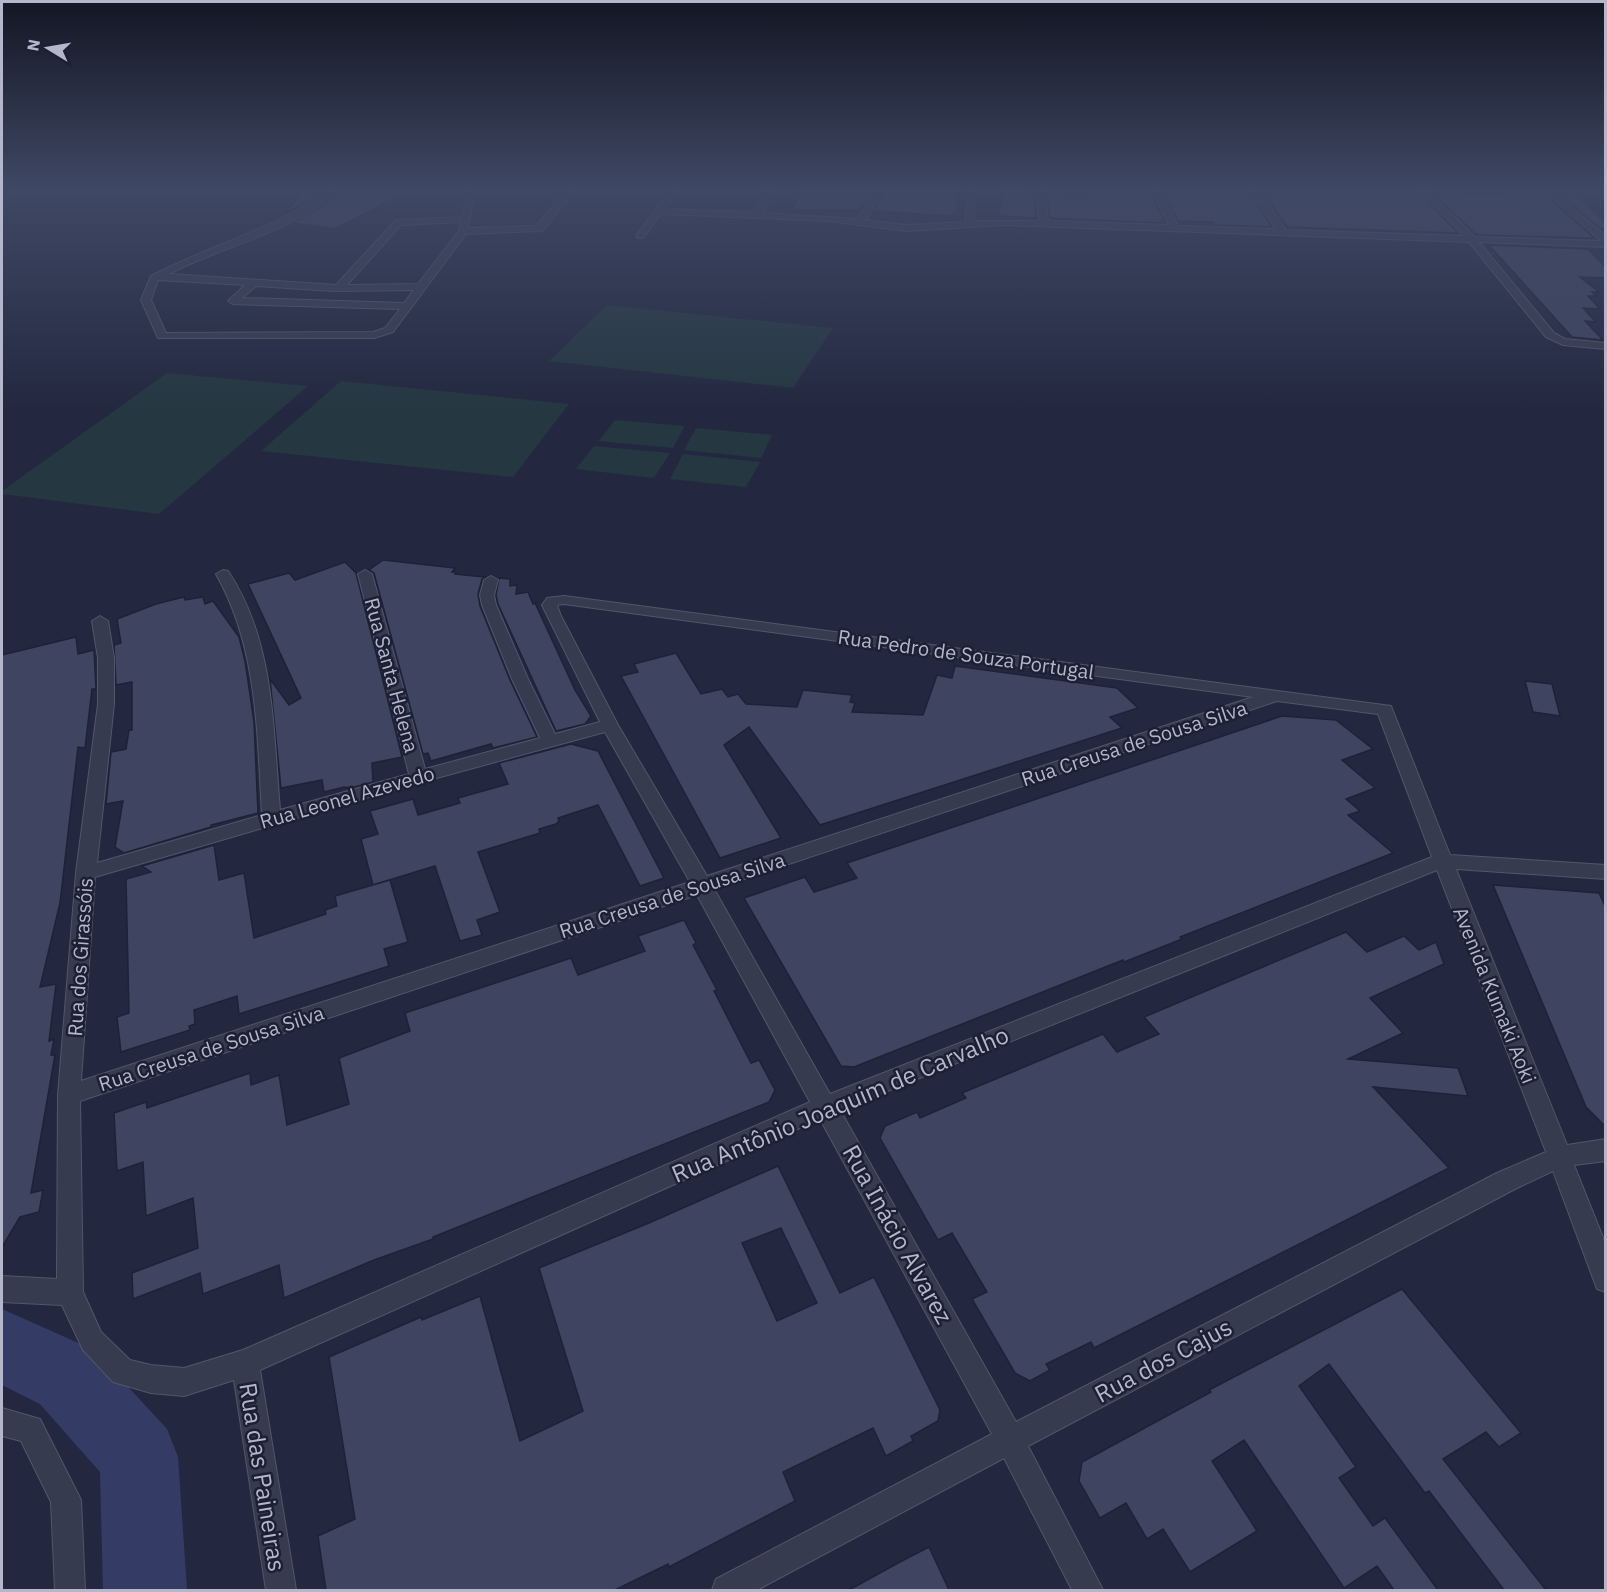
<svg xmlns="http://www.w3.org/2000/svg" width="1607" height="1592" font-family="'IBM Plex Sans',sans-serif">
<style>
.green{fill:#253741}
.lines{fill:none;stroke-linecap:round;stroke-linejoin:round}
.stream{fill:#343c66;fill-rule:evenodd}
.river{fill:#343c66;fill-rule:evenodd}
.building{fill:#3f4561;stroke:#1e2237;stroke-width:1.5;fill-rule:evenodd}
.street-casing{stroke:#52566b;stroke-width:2}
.street{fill:#373b50;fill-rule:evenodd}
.labels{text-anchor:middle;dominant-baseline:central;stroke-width:5;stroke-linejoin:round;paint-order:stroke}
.street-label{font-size:20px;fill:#b4b7cb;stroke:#1c2035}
.near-street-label{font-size:24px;fill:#b4b7cb;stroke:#1c2035}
</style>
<rect width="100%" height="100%" fill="#232840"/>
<g class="green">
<polygon points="607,305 833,328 793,388 549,361"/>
<polygon points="167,373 308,386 159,514 2,494 2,491"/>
<polygon points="341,381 569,404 513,477 261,451"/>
<polygon points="615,420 685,426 673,448 599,441"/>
<polygon points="696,428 772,435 761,458 684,450"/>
<polygon points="594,446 670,453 654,478 576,469"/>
<polygon points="683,454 760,462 746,487 670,479"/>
</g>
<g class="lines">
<polygon class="stream" points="1587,188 1606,188 1606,189 1589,189"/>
<polygon class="river" points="2,1309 94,1350 167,1429 178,1457 187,1590 103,1590 100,1472 40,1404 2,1385"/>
</g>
<g class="building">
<polygon points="803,188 840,188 872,189 860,210 792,210"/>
<polygon points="886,188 958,188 957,210 950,216 874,211"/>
<polygon points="1002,189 1033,191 1036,218 999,216"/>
<polygon points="409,191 335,229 293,223 324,205 339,192"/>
<polygon points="1106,191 1151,195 1164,220 1161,220 1162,223 1050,218 1047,195 1088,197 1087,194 1106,193"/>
<polygon points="301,192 321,192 285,214 295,201"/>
<polygon points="1215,192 1250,194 1272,227 1214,225 1214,222 1178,221 1164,195 1193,196 1191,193"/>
<polygon points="1501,192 1550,193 1550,199 1594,238 1479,235 1474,233 1435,194 1505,195"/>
<polygon points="1558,193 1573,193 1605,222 1605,228 1600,228"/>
<polygon points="1264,194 1420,194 1458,233 1287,227"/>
<polygon points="1489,245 1588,249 1605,266 1605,278 1580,277 1599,292 1592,292 1596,296 1588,296 1600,309 1583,308 1596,322 1585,321 1603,340 1572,337"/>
<polygon points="383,560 455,568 452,572 456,572 455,574 485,577 482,579 478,594 480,606 510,680 537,737 493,748 491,744 431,761 428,753 423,754 374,573 369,570"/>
<polygon points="345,562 356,573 402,757 372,763 373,782 351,788 344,787 324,792 322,780 281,788 270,679 289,705 301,698 248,584 289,573 295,580"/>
<polygon points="499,578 510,579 510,586 517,585 516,594 528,592 533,604 535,603 575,690 591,716 585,724 556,731 498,604 496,595"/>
<polygon points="184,597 185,600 203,597 205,604 213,601 239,637 245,661 254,722 258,813 211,825 211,827 124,853 115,847 123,801 106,804 111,752 126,749 129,730 132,730 132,682 116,685 114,645 121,643 117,619 156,604"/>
<polygon points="76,637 78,654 94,650 96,689 92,689 85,748 78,747 60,903 40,987 56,984 49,1041 54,1039 51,1055 55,1055 31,1193 43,1190 39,1212 20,1217 2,1247 2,655"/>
<polygon points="676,653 701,694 722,689 728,697 738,694 746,704 797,707 803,690 852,695 850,702 855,703 852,712 923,715 937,675 952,678 955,666 1117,688 1138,708 1110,717 1122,728 820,825 749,727 724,745 781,838 720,858 621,676 638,672 634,664"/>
<polygon points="1525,681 1552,684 1560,716 1533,712"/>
<polygon points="1282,716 1336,720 1373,749 1342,760 1375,788 1346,799 1360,811 1348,815 1393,853 1180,937 1182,939 1162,947 1124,962 1123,960 854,1067 841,1066 744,898 805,877 814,892 857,878 847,863"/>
<polygon points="571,744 598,751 664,878 640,886 598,805 558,818 559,821 556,824 539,829 540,833 478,852 500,912 477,920 482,935 460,941 435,866 373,885 361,839 378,834 370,811 413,799 418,815 460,803 458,798 508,784 499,763"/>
<polygon points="214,845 219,880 244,873 254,938 326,914 325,910 337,906 335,896 390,880 408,942 384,949 389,966 239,1014 237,996 194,1010 195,1024 189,1026 190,1030 121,1052 117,1017 129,1013 126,879 151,872 142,866"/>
<polygon points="1493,885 1599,893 1605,906 1605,1126 1586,1107"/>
<polygon points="684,920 696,943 693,945 717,990 714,991 751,1063 759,1060 775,1090 769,1102 433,1237 433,1239 374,1260 284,1298 279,1265 203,1294 200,1273 133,1299 132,1273 198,1248 193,1198 146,1216 143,1162 117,1171 114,1113 146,1102 147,1108 250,1073 251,1085 279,1075 287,1125 349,1104 339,1058 410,1031 405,1013 571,958 578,975 645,951 638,936"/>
<polygon points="1346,932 1367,952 1404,936 1419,950 1436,942 1444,964 1370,998 1403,1033 1348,1059 1458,1068 1468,1096 1373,1087 1449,1168 1094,1348 1091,1342 1046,1364 1050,1370 1030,1381 1015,1373 972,1299 987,1292 952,1233 938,1240 880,1138 885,1126 917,1112 920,1118 966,1098 962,1093 1103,1034 1117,1052 1159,1034 1144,1017"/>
<path d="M778,1166l62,127 34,-16 66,133 -2,11 -27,15 2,5 -27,15 -13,-28 -90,44 12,29 -126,66 -1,-3 -53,26h-289l-8,-54 37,-17 -26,-162 92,-40 1,3 58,-24 40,145 63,-30 -44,-143 110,-45zM781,1228l36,75 -40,18 -35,-78z"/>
<polygon points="1402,1289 1521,1433 1499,1447 1486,1432 1443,1459 1546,1590 1504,1590 1429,1491 1425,1493 1329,1364 1299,1386 1356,1467 1339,1478 1373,1526 1385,1518 1438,1590 1394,1590 1377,1566 1344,1588 1244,1440 1212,1461 1257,1531 1190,1572 1163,1529 1147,1539 1126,1503 1100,1518 1079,1481 1082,1462 1211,1392 1209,1390"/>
<polygon points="929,1547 949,1590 849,1590 898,1563"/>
</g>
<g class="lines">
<g class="street-casing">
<g id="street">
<path d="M331,188h9c-42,43 -118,58 -171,86l167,11 60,-65 66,-3 6,-29h8l-8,40 68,-2 33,-38h8l-35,43 -76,3 -73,98 -19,6h-216l-17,-38 10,-24c59,-31 126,-47 180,-88zM461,222l-2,9 -41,53 -71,1 54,-60zM158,280l87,5 -17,16 5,3 167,5 -15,19 -12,4 -207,1 -15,-33zM256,286l79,5 79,-1 -10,13 -162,-5z"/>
<polygon points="672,188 680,188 665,209 755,212 767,188 775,188 763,213 858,219 875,188 883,188 866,220 906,225 965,222 969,188 977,188 973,221 1039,221 1036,188 1044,188 1048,221 1169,225 1150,188 1158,188 1178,226 1276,229 1251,191 1255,189 1258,189 1286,230 1464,236 1417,188 1425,188 1475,237 1601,241 1552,197 1552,193 1555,193 1606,236 1606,247 1479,242 1554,333 1565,339 1606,343 1606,349 1563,345 1546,337 1469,242 1003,225 906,231 829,221 661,214 643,238 637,238 637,234"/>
<path d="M223,570l5,1c47,70 45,159 52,239l129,-36 -51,-200 7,-4 7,4 53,195 115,-31 -28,-59 -30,-74 -2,-10 4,-15 7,-4 7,4 -4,15 2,10 32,74 27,55 45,-12 -58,-117 5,-7 17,-2 827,110 59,149 156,10v14l-150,-10 111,276 39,-6v22l-32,4 32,80v47l-9,-3 -44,-118 -38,18 -487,257 75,144h-31l-68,-132 -247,132h-45l4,-11 276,-145 -172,-315 -560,251 36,220h-30l-32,-210 -50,16 -33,-3 -38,-11 -30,-32 -21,-45 -60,-3v-26l55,3 1,-184 18,-222 22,-169v-46l-6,-37 8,-5 8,5 6,37v46l-17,159 165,-48c-5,-83 -4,-167 -46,-241zM564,604l689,93 -546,179 -89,-151 -57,-109 -4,-11zM1277,701l101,13 54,143 -602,237 -116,-205zM605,732l85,150 -609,199 14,-204 287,-84zM1437,870l109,282 -49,21 -481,249 -176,-312zM697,895l113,207 -567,248 -59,18 -33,-3 -21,-5 -29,-28 -18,-40 -3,-191z"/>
<polygon points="2,1408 40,1419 76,1490 81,1500 85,1590 55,1590 51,1502 21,1441 2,1436"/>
</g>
</g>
<use href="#street" class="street"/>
</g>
<linearGradient id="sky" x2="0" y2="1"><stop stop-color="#131623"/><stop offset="0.46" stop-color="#3f4864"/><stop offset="1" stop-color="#3f4864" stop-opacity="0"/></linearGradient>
<rect width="1607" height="411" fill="url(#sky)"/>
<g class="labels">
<g class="street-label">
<text transform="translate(966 654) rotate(8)">Rua Pedro de Souza Portugal</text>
<text transform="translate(392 675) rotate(75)">Rua Santa Helena</text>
<text transform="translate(1134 743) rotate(-18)">Rua Creusa de Sousa Silva</text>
<text transform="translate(347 797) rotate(-16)">Rua Leonel Azevedo</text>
<text transform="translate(672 895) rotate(-18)">Rua Creusa de Sousa Silva</text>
<text transform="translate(80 957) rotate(-86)">Rua dos Girassóis</text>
<text transform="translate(1495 995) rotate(68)">Avenida Kumaki Aoki</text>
<text transform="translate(211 1048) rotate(-18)">Rua Creusa de Sousa Silva</text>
</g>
<g class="near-street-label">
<text transform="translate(840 1104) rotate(-23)">Rua Antônio Joaquim de Carvalho</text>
<text transform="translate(898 1234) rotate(61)">Rua Inácio Alvarez</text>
<text transform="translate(1163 1360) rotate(-28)">Rua dos Cajus</text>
<text transform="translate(263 1477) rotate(81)">Rua das Paineiras</text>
</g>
</g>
<rect width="1607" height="1592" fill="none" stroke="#b4b7cb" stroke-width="6"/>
<g transform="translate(48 48) rotate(281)" stroke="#1c2035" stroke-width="4.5" paint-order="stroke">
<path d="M0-4.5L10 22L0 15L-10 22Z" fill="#b4b7cb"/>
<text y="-9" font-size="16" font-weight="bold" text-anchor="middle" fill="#b4b7cb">N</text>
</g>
</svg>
